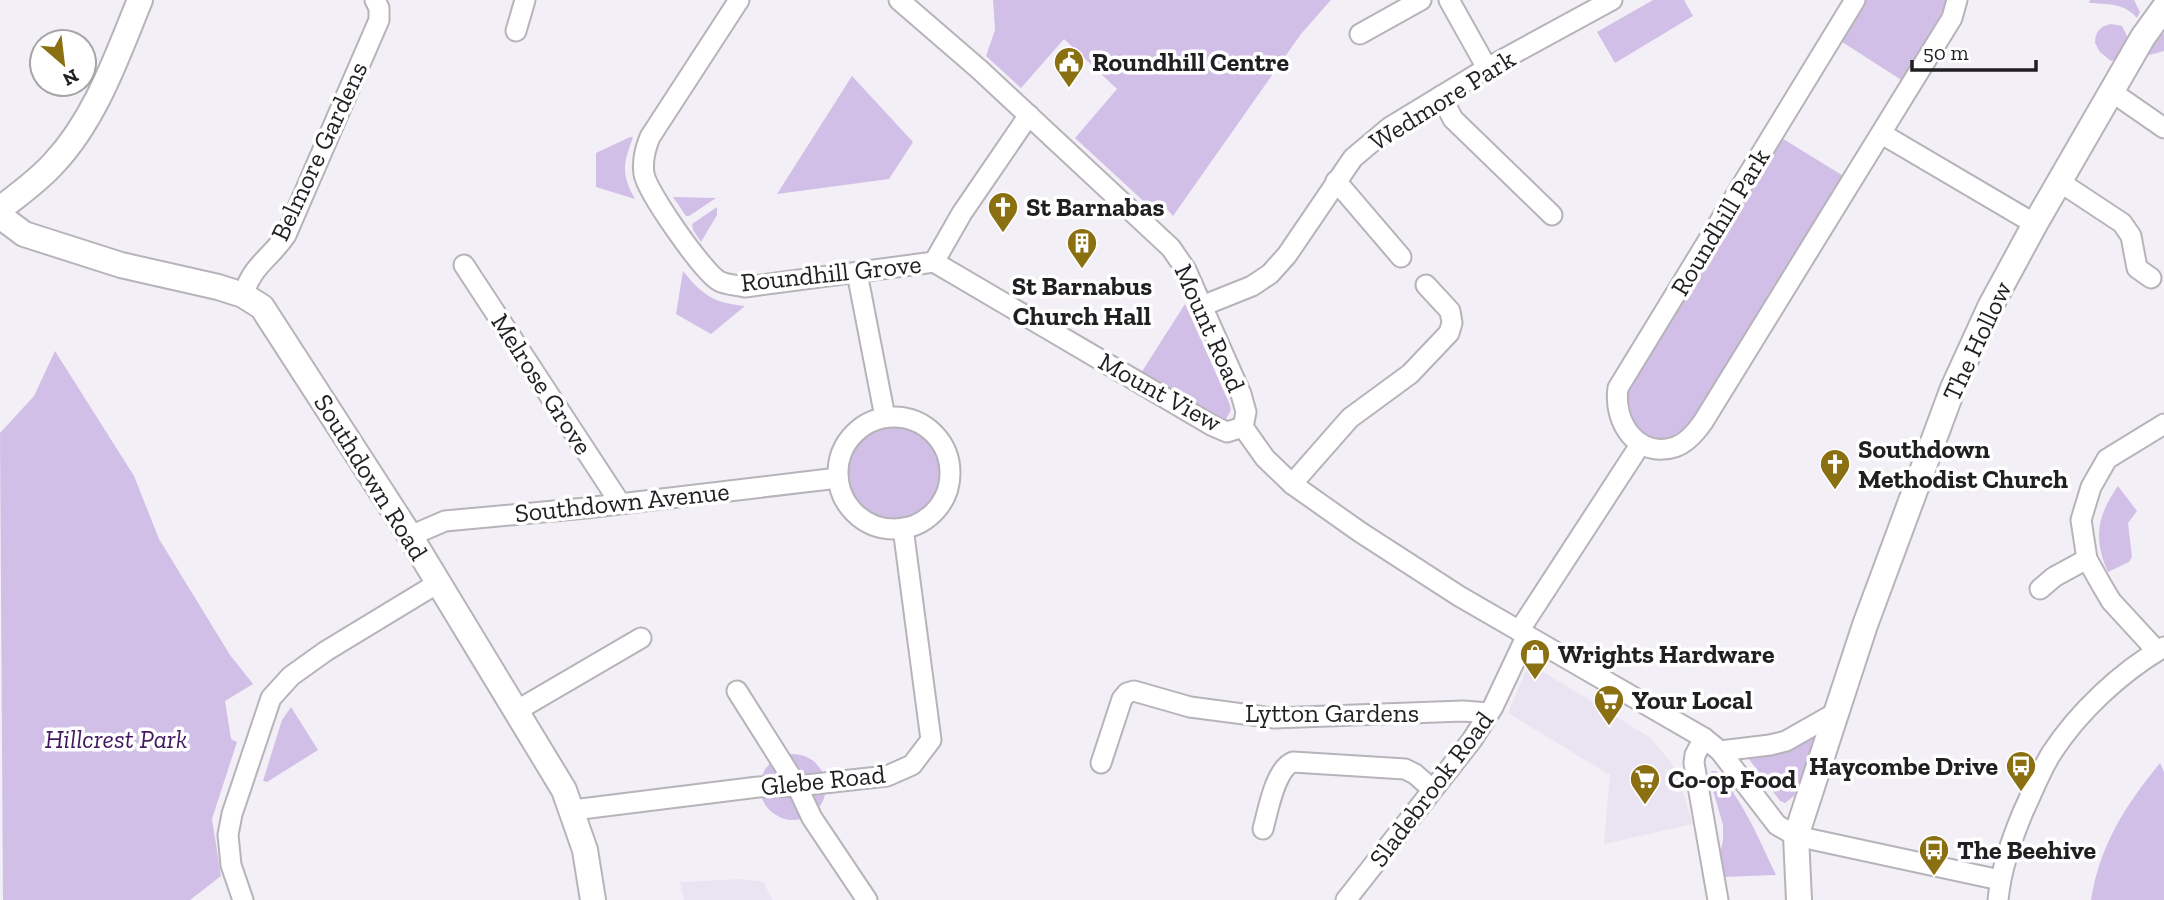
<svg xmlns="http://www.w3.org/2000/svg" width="2164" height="900" font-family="'Zilla Slab',serif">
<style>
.built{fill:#eae3f1}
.green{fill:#d2bfe7}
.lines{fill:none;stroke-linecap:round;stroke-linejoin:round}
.minor-casing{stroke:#b6b3ba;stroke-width:23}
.tertiary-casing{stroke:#b6b3ba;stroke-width:28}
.minor{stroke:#fff;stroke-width:19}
.tertiary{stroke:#fff;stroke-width:24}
.labels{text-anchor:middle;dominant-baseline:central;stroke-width:7;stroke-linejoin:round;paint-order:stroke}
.poi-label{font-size:26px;font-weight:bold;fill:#201f22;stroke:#fff;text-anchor:start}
.street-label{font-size:26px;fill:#201f22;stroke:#fff}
.park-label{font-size:26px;font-style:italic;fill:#431961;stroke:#fff}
</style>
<rect width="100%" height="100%" fill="#f3eff6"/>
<g class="built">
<polygon points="1529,663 1649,737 1670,761 1677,774 1693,824 1604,844 1610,775 1508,713"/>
<polygon points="743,879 763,882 773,900 684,900 680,882"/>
</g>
<g class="green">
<polygon points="993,0 1331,0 1301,34 1173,216 1167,209 1162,214 1154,205 1151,208 1075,138 1117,89 1064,39 1021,88 986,56 995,30"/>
<polygon points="1653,0 1684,0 1693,16 1615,63 1597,32"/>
<polygon points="1865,0 1949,0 1903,81 1839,40"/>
<path d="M2090,0h44l6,12 -3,6c-13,-15 -29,-14 -48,-15z"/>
<path d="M2111,24l11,2 6,12 -12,21 -5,2 -11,-9 -5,-9c0,-11 5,-17 16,-19z"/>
<polygon points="2164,33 2164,51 2142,57 2155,38"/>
<polygon points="852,76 913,142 889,179 777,194"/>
<path d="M630,137h3c-10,28 -12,36 2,62l-39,-12v-34z"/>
<polygon points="1780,137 1845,177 1692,429 1682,436 1657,442 1634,430 1624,403 1628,385"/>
<polygon points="673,197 716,198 689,216 686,216"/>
<polygon points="717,207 717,215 701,242 693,230 692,224"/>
<path d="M683,271c19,24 31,32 62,35l-34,28 -35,-20z"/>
<polygon points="1185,304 1230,405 1231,410 1226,419 1220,420 1141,373"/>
<polygon points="55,351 134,476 159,539 230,655 253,684 225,701 231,739 237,742 212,819 221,876 190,900 3,900 0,433 34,396"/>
<circle cx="894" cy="473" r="47"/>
<path d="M2118,486l19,25 -9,12 4,34 -3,5 -21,10c-15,-34 -11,-56 10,-86z"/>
<polygon points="291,707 318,750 267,782 263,781 282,720"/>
<polygon points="1814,736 1817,740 1794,796 1785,803 1780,801 1749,759 1751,755 1790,749"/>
<circle cx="793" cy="787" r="33"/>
<path d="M2160,763l4,9v128h-73c9,-56 34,-94 69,-137z"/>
<path d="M1712,771h4c27,29 43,68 60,104l-54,2 -2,-23 3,-14v-15l-13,-45 -1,-6z"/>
</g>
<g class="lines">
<g class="minor-casing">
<g id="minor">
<path d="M739,0l-89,137c-5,12 -8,24 -6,37 3,18 59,98 75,107 7,4 18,4 26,6l189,-25 28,-49 67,-98"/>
<polyline points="899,0 980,70 1171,248 1186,270 1241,394 1246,412 1243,427 1265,458 1292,484 1360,532 1459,596 1704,738 1720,751 1777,825 1796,836 2000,880"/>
<polyline points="1449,0 1487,68"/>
<path d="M1855,0l-237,388c-5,34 19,71 57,59 12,-4 21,-15 28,-25l249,-404 5,-18"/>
<polyline points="516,31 525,0"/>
<polyline points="1360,34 1421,0"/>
<polyline points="2112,92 2164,128"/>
<polyline points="1441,96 1453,119 1552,215"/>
<polyline points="1882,134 2035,224"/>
<polyline points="1336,181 1401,257"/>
<polyline points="2060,182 2122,223 2131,236 2137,268 2151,278"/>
<polyline points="934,262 1213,426 1227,432 1243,427"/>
<polyline points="464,265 620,503"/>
<polyline points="857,273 885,417"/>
<path d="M243,295c11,-32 26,-35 43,-60l93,-215v-12l-4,-8"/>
<polyline points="1202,306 1252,286 1270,274 1287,255 1353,158 1390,127 1487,68 1612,0"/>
<circle cx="894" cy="473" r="56"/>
<polyline points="1292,484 1350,418 1410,374 1449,333 1452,323 1450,311 1426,285"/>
<polyline points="410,536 445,521 586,508 838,478"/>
<polyline points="2040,589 2054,577 2087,559"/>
<polyline points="1519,631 1640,445"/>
<polyline points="2157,651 2111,601 2101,584 2087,559 2081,520 2091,487 2107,459 2164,424"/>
<polyline points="737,691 797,786 812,818 867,900"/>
<polyline points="516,711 641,638"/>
<polyline points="1704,738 1695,755 1694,763 1718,900"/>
<polyline points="1720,751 1770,745 1786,741 1837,712"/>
<polyline points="1101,763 1122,699 1127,693 1134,691 1190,707 1274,718 1463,711 1489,713"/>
<polyline points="573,810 758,787 797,786 887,776 912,765 931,740 903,528"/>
<path d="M1263,829c5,-18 12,-60 30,-67l112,7 10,5 17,15"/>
<polyline points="243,900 231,865 228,835 232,814 271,698 291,676 326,651 438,583"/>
<polyline points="1346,900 1472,740 1493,707 1527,635"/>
<path d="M1998,900c3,-31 13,-59 25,-88 9,-19 17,-40 28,-58 27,-42 70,-82 113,-107"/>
</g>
</g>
<g class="tertiary-casing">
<g id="tertiary">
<path d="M0,209c19,-15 38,-28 54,-46 42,-45 63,-107 86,-163"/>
<polyline points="0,216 24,234 121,265 218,287 243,295 262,307 410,536 564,790 585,850 593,900"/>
<polyline points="1799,900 1796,836 1865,625 1953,388 1990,307 2035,224 2143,37 2164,8"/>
</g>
</g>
<use href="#minor" class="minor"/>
<use href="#tertiary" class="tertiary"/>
</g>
<defs>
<g id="civic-pin" transform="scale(1.575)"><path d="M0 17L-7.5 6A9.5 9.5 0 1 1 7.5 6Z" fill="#8a7011" stroke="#fff"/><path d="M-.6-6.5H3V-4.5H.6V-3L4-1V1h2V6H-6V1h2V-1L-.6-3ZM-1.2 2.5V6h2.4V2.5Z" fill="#fff"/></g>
<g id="church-pin" transform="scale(1.575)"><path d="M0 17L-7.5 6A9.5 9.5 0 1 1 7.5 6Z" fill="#8a7011" stroke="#fff"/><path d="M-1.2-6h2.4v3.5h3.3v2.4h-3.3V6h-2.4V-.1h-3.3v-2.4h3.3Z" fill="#fff"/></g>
<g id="building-pin" transform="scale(1.575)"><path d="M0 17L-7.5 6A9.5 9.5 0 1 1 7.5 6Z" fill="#8a7011" stroke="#fff"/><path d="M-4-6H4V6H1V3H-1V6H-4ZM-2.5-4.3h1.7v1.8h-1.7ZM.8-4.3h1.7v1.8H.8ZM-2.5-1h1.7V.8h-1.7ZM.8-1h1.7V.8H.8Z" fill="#fff"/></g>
<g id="shop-pin" transform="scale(1.575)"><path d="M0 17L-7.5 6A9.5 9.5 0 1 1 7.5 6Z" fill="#8a7011" stroke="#fff"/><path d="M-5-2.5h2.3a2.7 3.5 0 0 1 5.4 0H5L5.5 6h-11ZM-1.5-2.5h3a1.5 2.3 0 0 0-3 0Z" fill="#fff"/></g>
<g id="supermarket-pin" transform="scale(1.575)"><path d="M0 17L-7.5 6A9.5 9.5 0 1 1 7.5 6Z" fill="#8a7011" stroke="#fff"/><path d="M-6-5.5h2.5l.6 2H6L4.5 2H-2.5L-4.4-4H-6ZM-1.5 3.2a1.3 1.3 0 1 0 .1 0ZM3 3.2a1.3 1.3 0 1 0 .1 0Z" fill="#fff"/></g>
<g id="bus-pin" transform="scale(1.575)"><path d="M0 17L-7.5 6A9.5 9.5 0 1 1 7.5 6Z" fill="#8a7011" stroke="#fff"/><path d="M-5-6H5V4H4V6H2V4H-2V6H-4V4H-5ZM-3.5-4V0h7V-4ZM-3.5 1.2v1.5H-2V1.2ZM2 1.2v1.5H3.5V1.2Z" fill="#fff"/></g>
</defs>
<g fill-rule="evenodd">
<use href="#civic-pin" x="1069" y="62"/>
<use href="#church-pin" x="1003" y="207"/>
<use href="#building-pin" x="1082" y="243"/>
<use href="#church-pin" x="1835" y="464"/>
<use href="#shop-pin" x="1535" y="654"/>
<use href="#supermarket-pin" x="1609" y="700"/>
<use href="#bus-pin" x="2021" y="766"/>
<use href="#supermarket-pin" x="1645" y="779"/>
<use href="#bus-pin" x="1934" y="850"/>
</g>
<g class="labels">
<g class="poi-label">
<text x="1092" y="62">Roundhill Centre</text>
<text x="1026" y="207">St Barnabas</text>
<text x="1082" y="286" text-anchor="middle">St Barnabus<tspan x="1082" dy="30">Church Hall</tspan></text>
<text x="1858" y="449">Southdown<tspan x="1858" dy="30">Methodist Church</tspan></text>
<text x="1558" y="654">Wrights Hardware</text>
<text x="1632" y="700">Your Local</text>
<text x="1998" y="766" text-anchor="end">Haycombe Drive</text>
<text x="1668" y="779">Co-op Food</text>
<text x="1957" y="850">The Beehive</text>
</g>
<g class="street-label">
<text transform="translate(1442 100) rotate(-32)">Wedmore Park</text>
<text transform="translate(319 151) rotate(-65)">Belmore Gardens</text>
<text transform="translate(1720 222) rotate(-59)">Roundhill Park</text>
<text transform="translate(831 273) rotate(-6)">Roundhill Grove</text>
<text transform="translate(1210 328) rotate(66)">Mount Road</text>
<text transform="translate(1977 341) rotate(-65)">The Hollow</text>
<text transform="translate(542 384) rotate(57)">Melrose Grove</text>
<text transform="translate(1160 392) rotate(29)">Mount View</text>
<text transform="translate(371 477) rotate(58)">Southdown Road</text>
<text transform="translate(622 502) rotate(-6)">Southdown Avenue</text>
<text x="1332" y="713">Lytton Gardens</text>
<text transform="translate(823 780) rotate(-6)">Glebe Road</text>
<text transform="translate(1431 789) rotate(-53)">Sladebrook Road</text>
</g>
<g class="park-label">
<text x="116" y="739">Hillcrest Park</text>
</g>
</g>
<g transform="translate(63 63) rotate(152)"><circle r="33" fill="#ffffff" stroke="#a6a5a7" stroke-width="2"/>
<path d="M0-5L12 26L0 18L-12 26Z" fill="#8a7011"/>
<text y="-10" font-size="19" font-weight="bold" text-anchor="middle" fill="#201f22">N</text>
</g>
<path d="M1912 60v10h124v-10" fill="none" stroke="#201f22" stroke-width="3.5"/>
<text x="1923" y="60" font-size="21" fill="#201f22" stroke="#ffffff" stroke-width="5" paint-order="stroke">50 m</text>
</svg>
